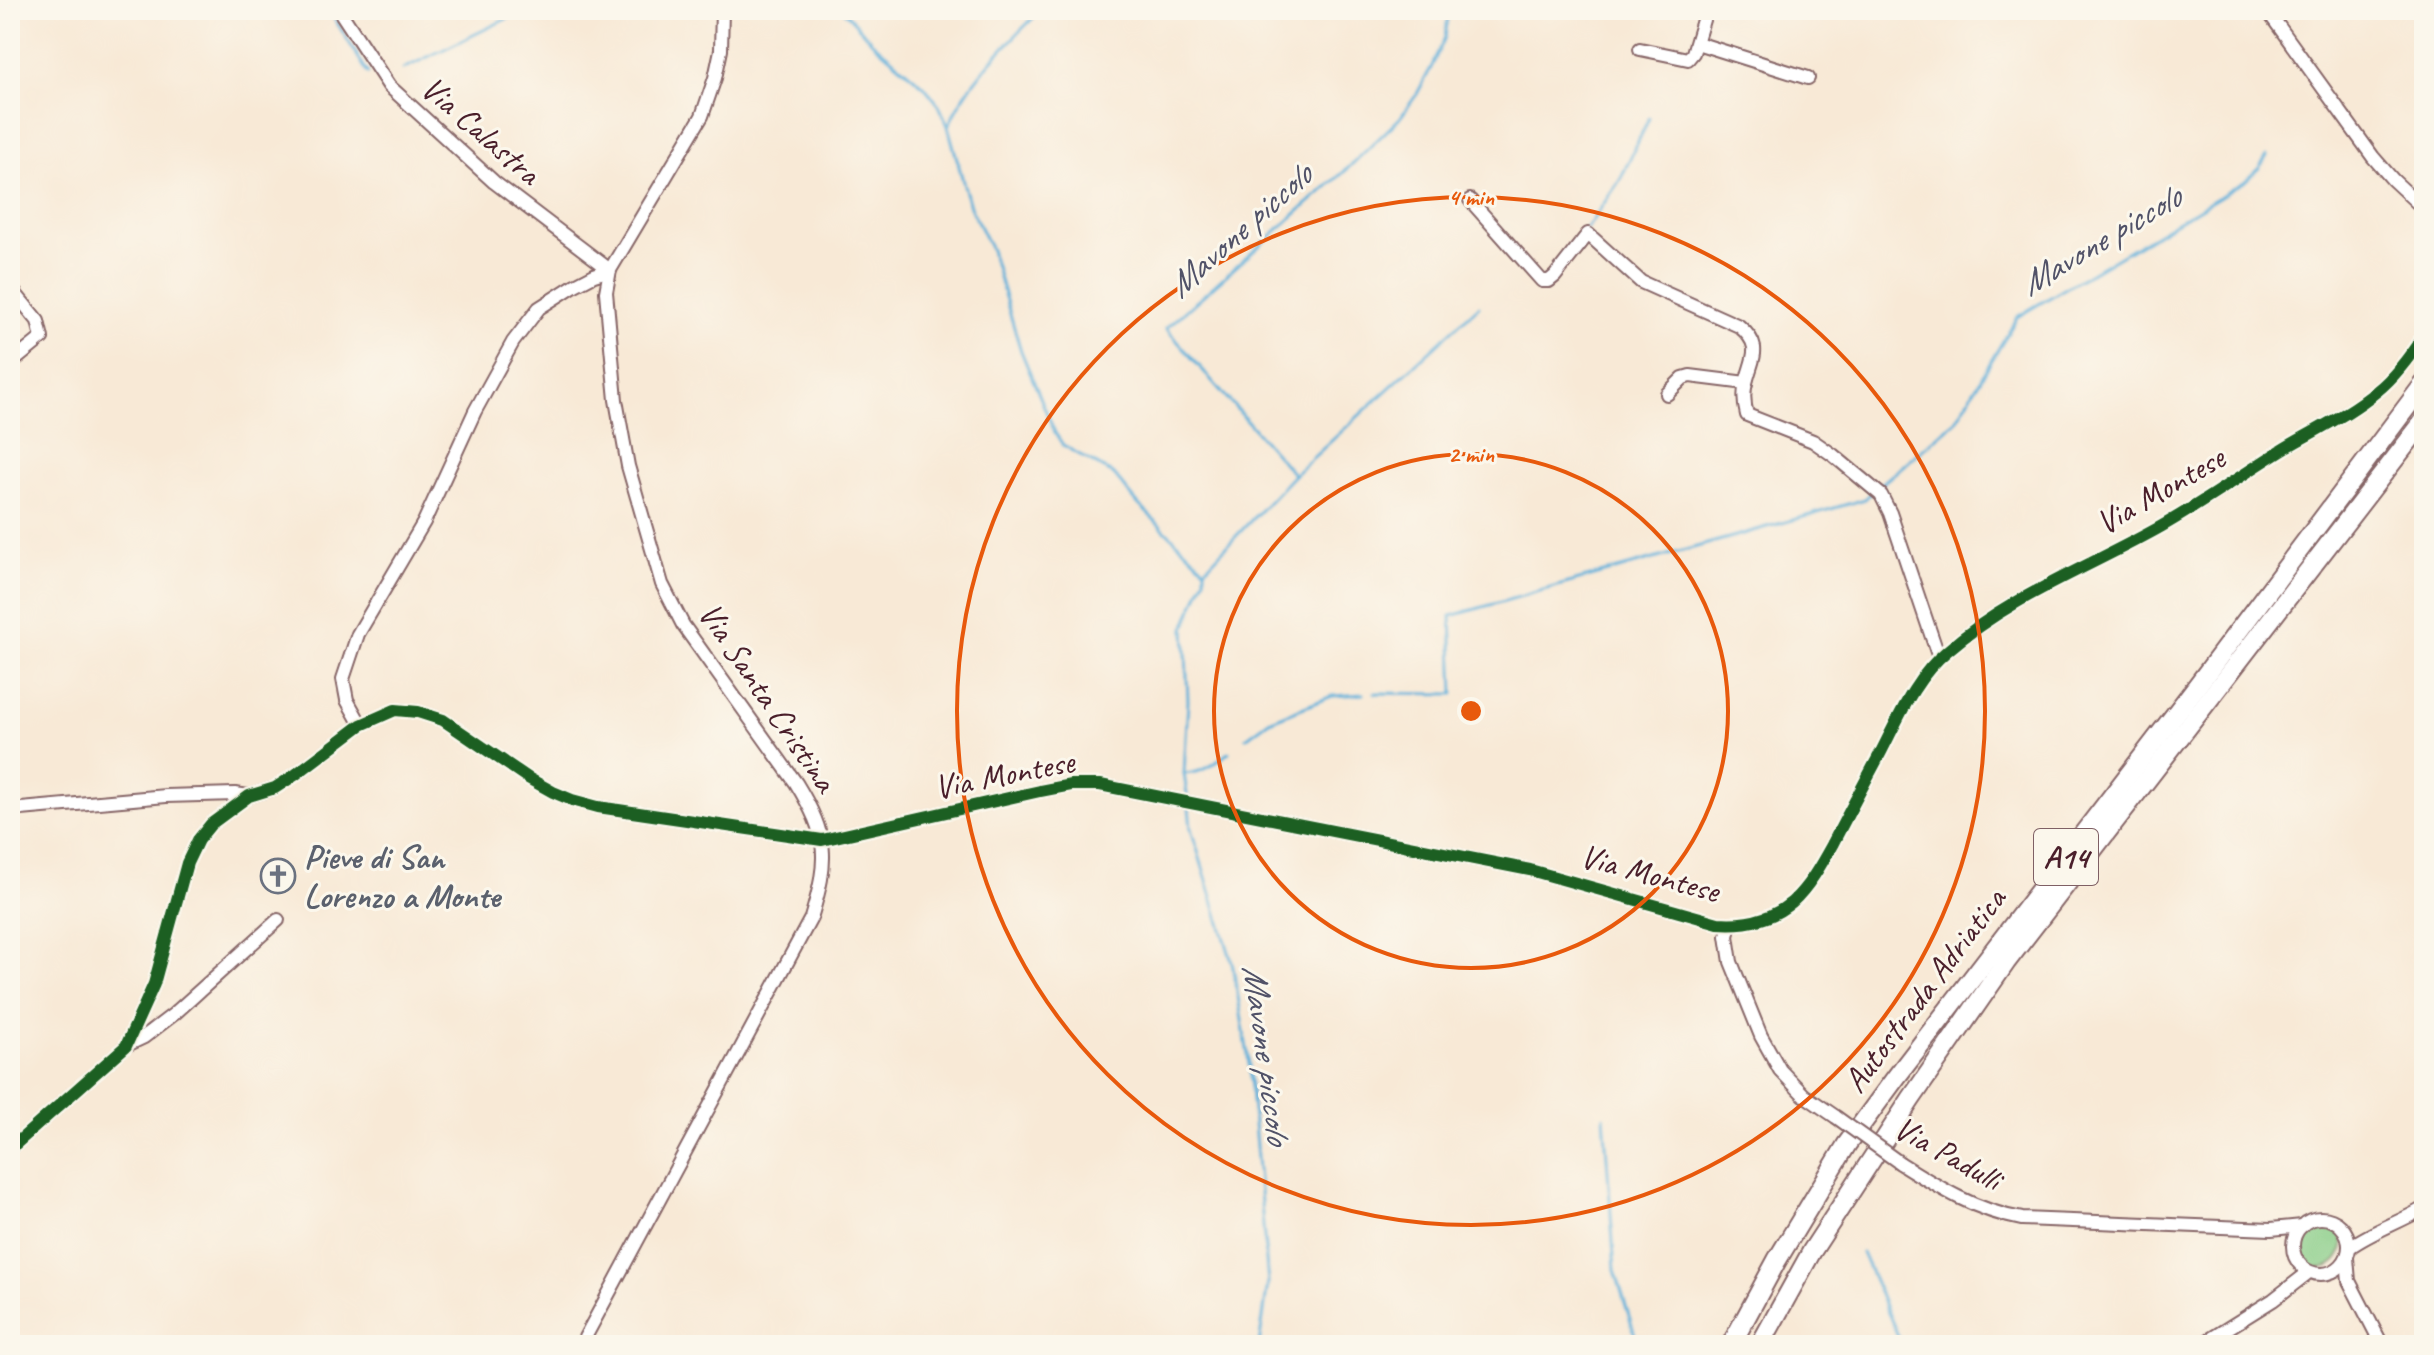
<svg xmlns="http://www.w3.org/2000/svg" width="2434" height="1355" font-family="Caveat,sans-serif">
<style>
.green{fill:#87cc86;stroke:#687658;stroke-width:2}
.lines{fill:none;stroke-linecap:round;stroke-linejoin:round}
.stream{stroke:#5fb0da;stroke-width:3}
.minor-casing{stroke:#876667;stroke-width:16}
.highway-casing{stroke:#876667;stroke-width:22}
.minor{stroke:#fff;stroke-width:12}
.highway{stroke:#fff;stroke-width:18}
.minor-bridge-casing{stroke:#876667;stroke-width:16;stroke-linecap:butt}
.minor-bridge{stroke:#fff;stroke-width:12}
.cycleway-casing{stroke:#fbf7ec;stroke-width:17}
.cycleway{stroke:#1b5e20;stroke-width:12}
.ring{fill:none;stroke:#e8590c;stroke-width:4}
.labels{text-anchor:middle;dominant-baseline:central;stroke-width:6;stroke-linejoin:round;paint-order:stroke}
.shield{fill:#fbf7ec;stroke:#7f6065;stroke-width:2}
.shield-label{font-size:32px;font-weight:bold;fill:#4a1f2b}
.street-label{font-size:34px;fill:#4a1f2b;stroke:#fbf7ec}
.worship-label{font-size:34px;font-weight:bold;fill:#5b616d;stroke:#fbf7ec;text-anchor:start}
.water-label{font-size:36px;font-style:italic;fill:#515268;stroke:#fbf7ec}
.centre{fill:#e8590c;stroke:#fbf7ec;stroke-width:4}
.ring-label{font-size:24px;text-anchor:middle;font-weight:bold;fill:#e8590c;stroke:#fbf7ec;stroke-width:6;stroke-linejoin:round;paint-order:stroke}
</style>
<rect width="100%" height="100%" fill="#fbf7ec"/>
<filter id="ink" filterUnits="userSpaceOnUse"><feTurbulence type="fractalNoise" baseFrequency=".0125" numOctaves="2"/><feDisplacementMap in="SourceGraphic" scale="16" xChannelSelector="R" yChannelSelector="G"/><feConvolveMatrix kernelMatrix="1 2 1 2 8 2 1 2 1" color-interpolation-filters="sRGB"/></filter>
<filter id="wash" filterUnits="userSpaceOnUse"><feTurbulence type="fractalNoise" baseFrequency=".006" numOctaves="4" result="noise"/><feDisplacementMap in="SourceGraphic" scale="32" xChannelSelector="R" yChannelSelector="G"/><feGaussianBlur stdDeviation="1.8" result="paint"/><feColorMatrix in="noise" values="0 0 0 0 0 0 0 0 0 0 0 0 0 0 0 0 0 1.4 0 .05"/><feComposite in="paint" operator="in"/></filter>
<g filter="url(#wash)">
<rect width="100%" height="100%" fill="#f8e9d6"/>
<circle class="green" cx="2320" cy="1245" r="23"/>
<g class="lines">
<g class="stream">
<polyline points="329,10 368,73"/>
<polyline points="843,10 872,42 924,86 939,105 948,126 970,207 991,250 1021,351 1055,433 1063,445 1114,475 1139,505 1205,569 1205,578 1185,628 1188,701 1184,774 1188,800"/>
<polyline points="403,69 525,10"/>
<path d="M949,125c19,-46 58,-80 92,-115"/>
<polyline points="1587,228 1620,180 1649,118"/>
<polyline points="1294,475 1479,306"/>
<polyline points="1879,486 1956,421 2017,317 2244,182 2259,168 2267,156"/>
<polyline points="1205,569 1294,475 1166,328 1345,171 1400,118 1417,94 1432,66 1445,37 1449,10"/>
<polyline points="1375,693 1454,694 1451,616 1814,514 1865,499 1871,493"/>
<polyline points="1246,738 1269,721 1332,696 1363,694"/>
<path d="M1184,774c20,-1 31,-10 45,-22"/>
<polyline points="1189,807 1191,829 1232,962 1248,1055 1268,1283 1259,1345"/>
<polyline points="1604,1116 1615,1270 1638,1345"/>
<polyline points="1862,1253 1902,1345"/>
</g>
</g>
</g>
<g filter="url(#ink)">
<g class="lines">
<g class="minor-casing">
<g id="minor">
<polyline points="339,10 389,86 494,182 610,270"/>
<polyline points="2267,10 2373,157 2393,180 2424,209"/>
<polyline points="1697,43 1808,78"/>
<polyline points="1640,49 1688,59 1693,53 1706,10"/>
<path d="M1470,200l72,81h7l6,-5 33,-42 53,48 98,44c25,21 13,31 7,57 -3,11 -2,21 1,32l66,26 20,14 48,40 9,18 49,145"/>
<polyline points="10,287 38,321 42,338 10,364"/>
<polyline points="1667,394 1683,378 1690,376 1746,383"/>
<polyline points="361,725 347,700 343,679 358,634 424,522 475,411 513,342 539,308 575,285 594,275 610,270"/>
<polyline points="10,810 166,796 235,794 249,796"/>
<polyline points="1730,924 1727,936 1731,962 1761,1036 1780,1070 1804,1095 1836,1117"/>
<polyline points="127,1045 144,1037 174,1014 278,920"/>
<path d="M10,1149l116,-103 28,-62 33,-121 11,-23 13,-16 38,-28 26,-8 20,-13 66,-50 34,-15 23,2 25,8 85,58 25,14 19,8 26,7 224,33 218,-49 31,-6h29l430,85 188,53c26,2 53,-3 74,-21 17,-15 30,-39 41,-59 16,-31 32,-61 48,-91 19,-37 34,-74 66,-101 63,-55 143,-84 215,-125 42,-24 81,-52 123,-78 30,-18 65,-34 92,-57 19,-15 34,-36 47,-56"/>
<path d="M1900,1163c38,24 76,48 122,56l249,10 31,-3"/>
<circle cx="2321" cy="1246" r="28"/>
<path d="M2350,1247c24,-17 49,-24 74,-39"/>
<polyline points="2347,1258 2349,1281 2382,1345"/>
<path d="M581,1345l230,-427c18,-59 18,-81 -15,-135l-113,-158 -21,-41 -34,-118 -12,-66 -10,-108 4,-22 92,-154 13,-38 6,-28 1,-40"/>
<polyline points="2201,1345 2273,1300 2309,1272"/>
</g>
</g>
<g class="highway-casing">
<g id="highway">
<polyline points="1731,1345 1777,1260 1847,1144 1897,1076 2197,686 2424,384"/>
<polyline points="1760,1345 1812,1251 1911,1099 2006,962 2424,421"/>
</g>
</g>
<use href="#minor" class="minor"/>
<use href="#highway" class="highway"/>
<g class="minor-bridge-casing">
<polyline id="minor-bridge" points="1836,1117 1900,1163"/>
</g>
<use href="#minor-bridge" class="minor-bridge"/>
<g class="cycleway-casing">
<path id="cycleway" d="M10,1149l116,-103 28,-62 33,-121 11,-23 13,-16 38,-28 26,-8 20,-13 66,-50 34,-15 23,2 25,8 85,58 25,14 19,8 26,7 224,33 218,-49 31,-6h29l430,85 188,53c26,2 53,-3 74,-21 17,-15 30,-39 41,-59 16,-31 32,-61 48,-91 19,-37 34,-74 66,-101 63,-55 143,-84 215,-125 42,-24 81,-52 123,-78 30,-18 65,-34 92,-57 19,-15 34,-36 47,-56"/>
</g>
<use href="#cycleway" class="cycleway"/>
</g>
</g>
<g class="ring">
<circle cx="1471" cy="711" r="257"/>
<circle cx="1471" cy="711" r="514"/>
</g>
<defs>
<g id="church-ring" transform="scale(1.8)"><circle r="9.5" fill="#fbf7ec" stroke="#6b7280" stroke-width="1.5"/><path d="M-1.2-6h2.4v3.5h3.3v2.4h-3.3V6h-2.4V-.1h-3.3v-2.4h3.3Z" fill="#6b7280"/></g>
</defs>
<g fill-rule="evenodd">
<use href="#church-ring" x="278" y="876"/>
</g>
<g class="labels">
<rect class="shield" x="2034" y="829" width="64" height="56" rx="6"/>
<g class="shield-label">
<text x="2066" y="857">A14</text>
</g>
<g class="street-label">
<text transform="translate(481 130) rotate(41)">Via Calastra</text>
<text transform="translate(2160 490) rotate(-30)">Via Montese</text>
<text transform="translate(768 697) rotate(56)">Via Santa Cristina</text>
<text transform="translate(1004 774) rotate(-11)">Via Montese</text>
<text transform="translate(1650 873) rotate(15)">Via Montese</text>
<text transform="translate(1924 990) rotate(-53)">Autostrada Adriatica</text>
<text transform="translate(1948 1153) rotate(29)">Via Padulli</text>
</g>
<g class="worship-label">
<text x="304" y="856">Pieve di San<tspan x="304" dy="39">Lorenzo a Monte</tspan></text>
</g>
<g class="water-label">
<text transform="translate(1239 230) rotate(-42)">Mavone piccolo</text>
<text transform="translate(2100 240) rotate(-31)">Mavone piccolo</text>
<text transform="translate(1267 1054) rotate(82)">Mavone piccolo</text>
</g>
</g>
<circle cx="1471" cy="711" r="12" class="centre"/>
<g class="ring-label">
<text x="1471" y="205">4 min</text>
<text x="1471" y="462">2 min</text>
</g>
<rect width="2434" height="1355" fill="none" stroke="#fbf7ec" stroke-width="40"/>
</svg>
